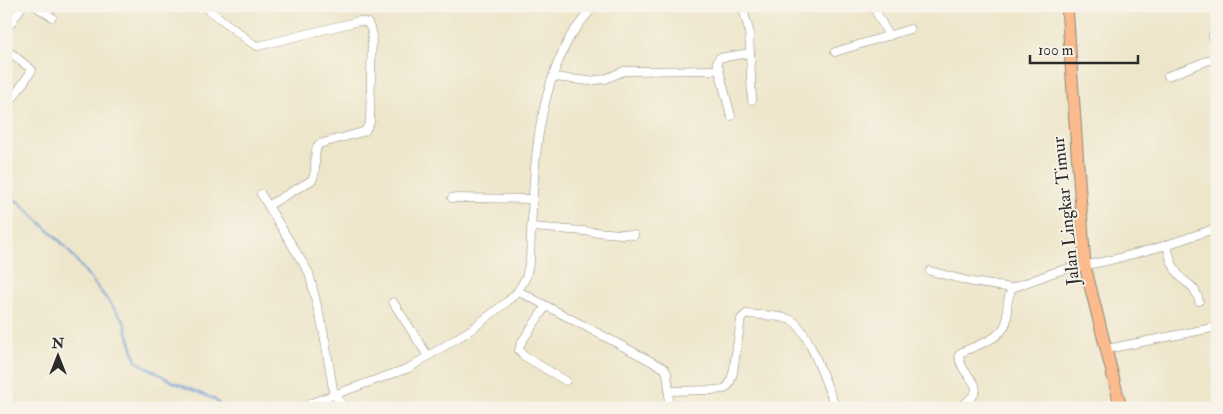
<svg xmlns="http://www.w3.org/2000/svg" width="1223" height="414" font-family="'IM FELL Double Pica',serif">
<style>
.lines{fill:none;stroke-linecap:round;stroke-linejoin:round}
.stream{stroke:#6d9dd6;stroke-width:2}
.minor-casing{stroke:#8c887b;stroke-width:9}
.highway-casing{stroke:#8c887b;stroke-width:13}
.minor{stroke:#fff;stroke-width:8}
.highway{stroke:#fbbb8c;stroke-width:11}
.labels{text-anchor:middle;dominant-baseline:central;stroke-width:4;stroke-linejoin:round;paint-order:stroke}
.street-label{font-size:18px;fill:#2b2b2b;stroke:#f7f3e8}
</style>
<rect width="100%" height="100%" fill="#f7f3e8"/>
<filter id="ink" filterUnits="userSpaceOnUse"><feTurbulence type="fractalNoise" baseFrequency=".02" numOctaves="2"/><feDisplacementMap in="SourceGraphic" scale="10" xChannelSelector="R" yChannelSelector="G"/><feConvolveMatrix kernelMatrix="1 2 1 2 8 2 1 2 1" color-interpolation-filters="sRGB"/></filter>
<filter id="wash" filterUnits="userSpaceOnUse"><feTurbulence type="fractalNoise" baseFrequency=".0096" numOctaves="4" result="noise"/><feDisplacementMap in="SourceGraphic" scale="20" xChannelSelector="R" yChannelSelector="G"/><feGaussianBlur stdDeviation="1.12" result="paint"/><feColorMatrix in="noise" values="0 0 0 0 0 0 0 0 0 0 0 0 0 0 0 0 0 1.4 0 .05"/><feComposite in="paint" operator="in"/></filter>
<g filter="url(#wash)">
<rect width="100%" height="100%" fill="#eee6cb"/>
<g class="lines">
<polyline class="stream" points="6,196 19,202 65,246 124,321 136,361 173,382 214,399 223,408"/>
</g>
</g>
<g filter="url(#ink)">
<g class="lines">
<g class="minor-casing">
<g id="minor">
<polyline points="35,6 52,17"/>
<path d="M204,6l49,38 5,2 101,-25 9,2 4,9 -2,90 -5,9 -6,2 -40,11c-8,11 0,25 -7,36l-43,25"/>
<polyline points="742,6 749,30 752,100"/>
<polyline points="873,6 889,36"/>
<polyline points="1217,24 1213,36 1217,50"/>
<polyline points="6,31 22,6"/>
<polyline points="6,49 32,70 13,98"/>
<polyline points="835,52 910,29"/>
<polyline points="1168,76 1217,57"/>
<polyline points="554,77 589,81 605,79 624,71 719,70"/>
<polyline points="731,116 717,62 719,58 750,53"/>
<polyline points="261,194 309,273 324,334 334,395 346,408"/>
<polyline points="452,198 533,199"/>
<polyline points="532,227 634,235"/>
<path d="M1167,245c2,10 5,21 11,29 10,14 15,6 21,27"/>
<polyline points="930,271 972,282 1012,288"/>
<polyline points="518,291 664,368 667,373 669,391"/>
<polyline points="393,302 428,356"/>
<polyline points="546,306 521,343 519,350 524,356 566,381"/>
<polyline points="1107,349 1217,327"/>
<path d="M303,408l8,-5 98,-35 63,-39 36,-28 10,-10 8,-14 4,-17c3,-75 3,-156 40,-223 7,-11 16,-21 24,-31"/>
<path d="M668,408l1,-17 46,-1 9,-1 5,-4 4,-12 8,-54 5,-5c12,1 37,1 47,7 16,10 34,67 43,87"/>
<path d="M958,408c39,-24 2,-27 1,-53l3,-3c15,-7 44,-14 45,-34 0,-12 0,-19 5,-30l46,-17 53,-11 49,-13 57,-19"/>
</g>
</g>
<g class="highway-casing">
<polyline id="highway" points="1067,6 1085,266 1121,408"/>
</g>
<use href="#minor" class="minor"/>
<use href="#highway" class="highway"/>
</g>
</g>
<g class="labels">
<g class="street-label">
<text transform="translate(1066 211) rotate(-96)">Jalan Lingkar Timur</text>
</g>
</g>
<rect width="1223" height="414" fill="none" stroke="#f7f3e8" stroke-width="25"/>
<g transform="translate(58 356)" stroke="#f7f3e8" stroke-width="4" paint-order="stroke">
<path d="M0-4L9 19L0 12L-9 19Z" fill="#2b2b2b"/>
<text y="-8" font-size="14" font-weight="bold" text-anchor="middle" fill="#2b2b2b">N</text>
</g>
<path d="M1030 55v8h108v-8" fill="none" stroke="#2b2b2b" stroke-width="2.5"/>
<text x="1038" y="55" font-size="15" fill="#2b2b2b" stroke="#f7f3e8" stroke-width="4" paint-order="stroke">100 m</text>
</svg>
